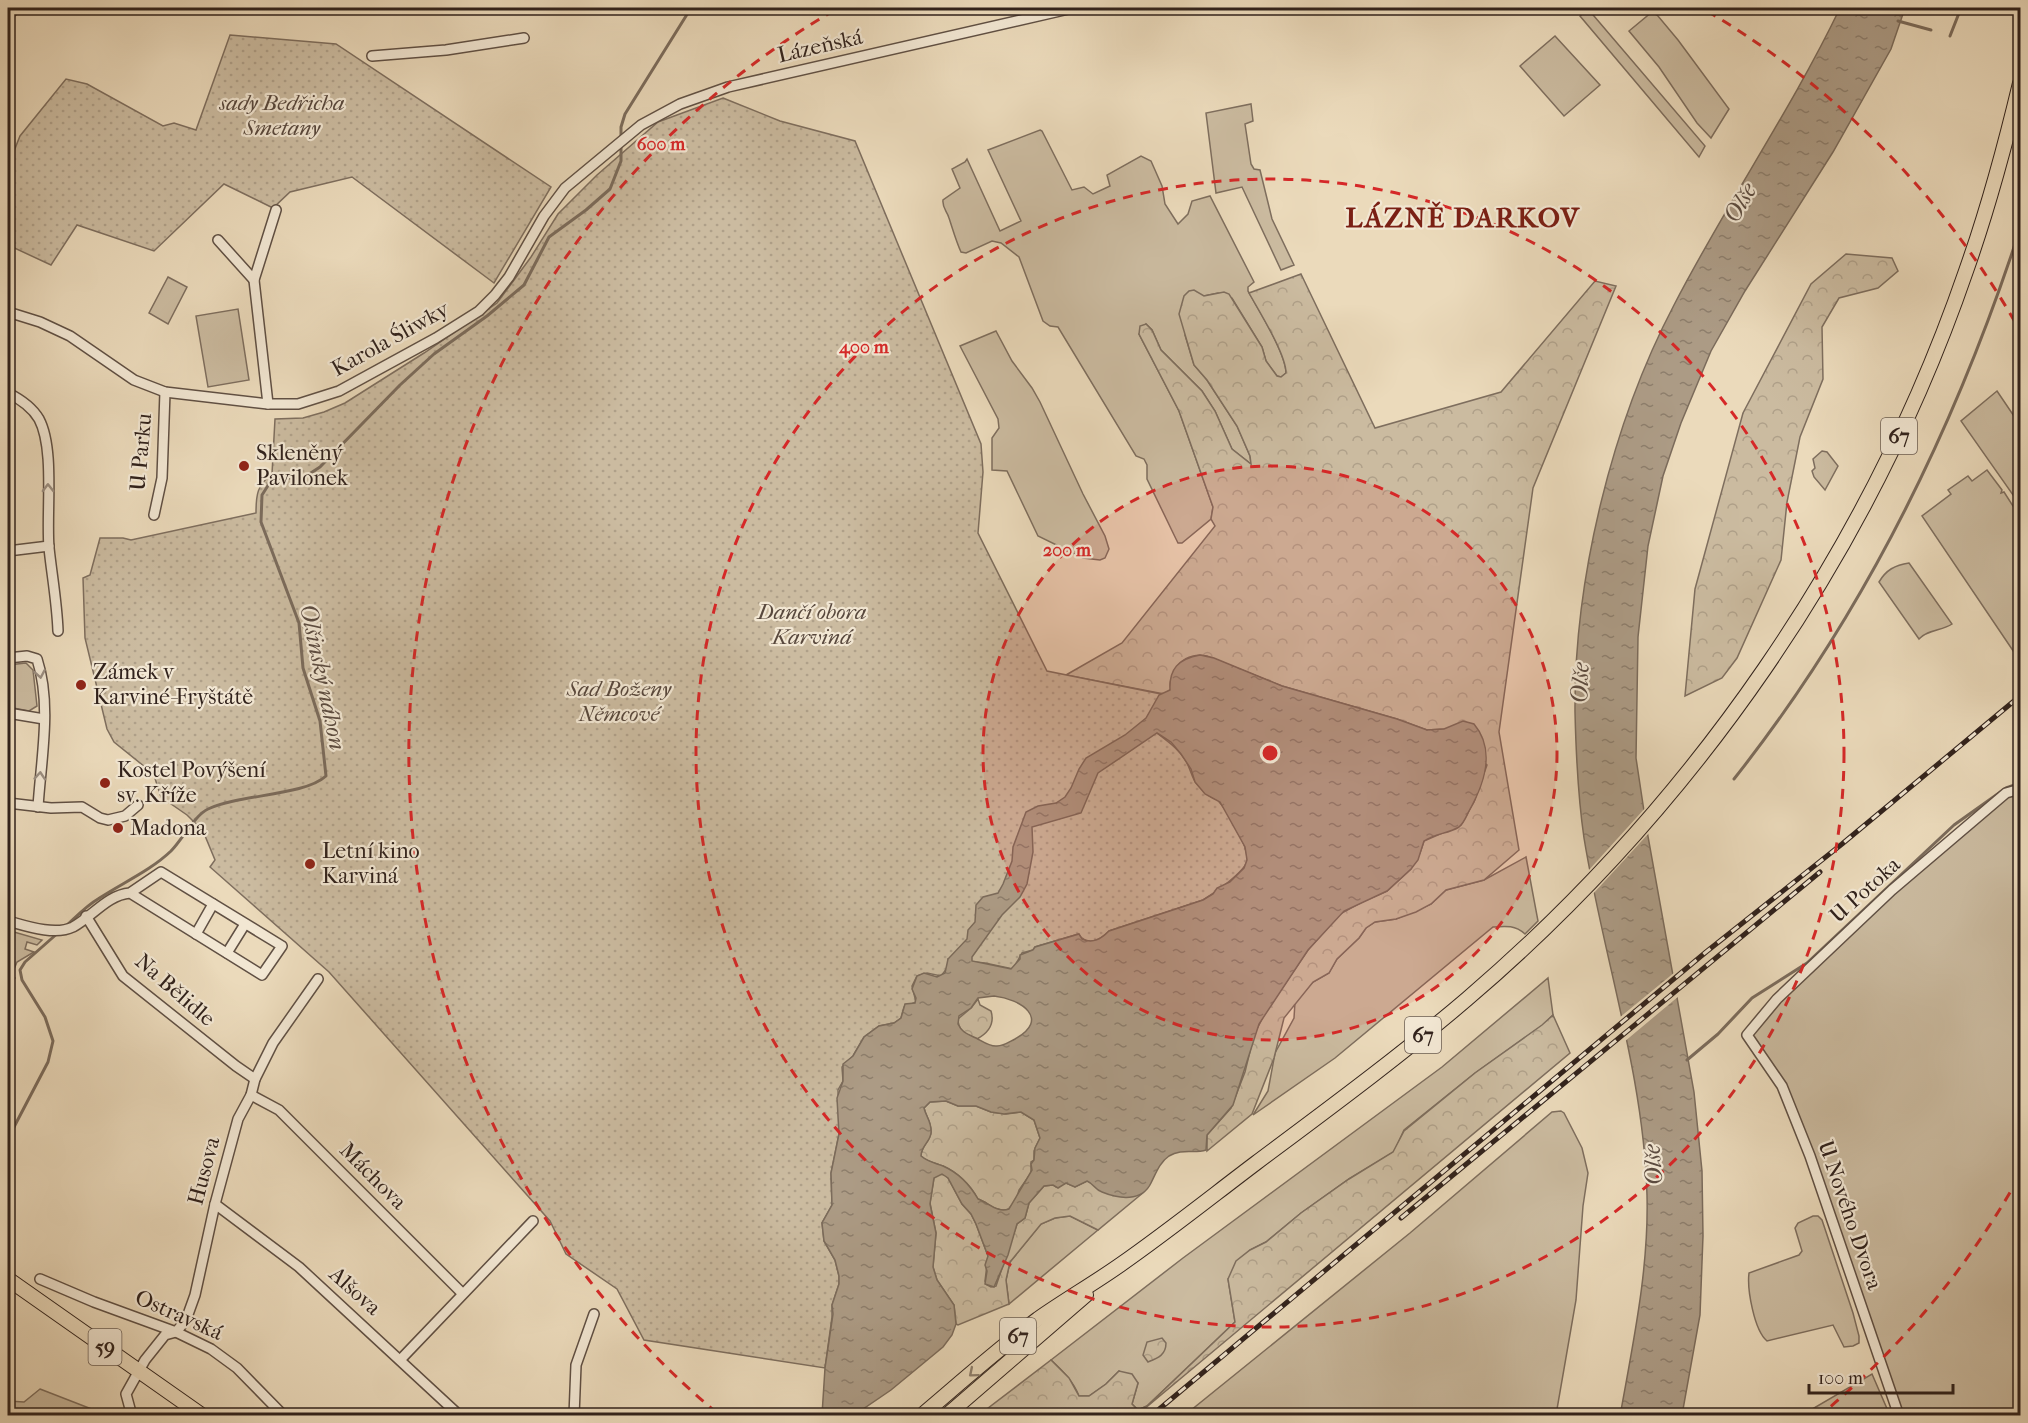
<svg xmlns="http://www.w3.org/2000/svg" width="2028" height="1423" font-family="'IM FELL French Canon',serif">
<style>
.green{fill:#cbbba0;stroke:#7e6e5e;stroke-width:1.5}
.forest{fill:url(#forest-crowns);stroke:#7e6e5e;stroke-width:1.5}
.park{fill:url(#park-dots);stroke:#7e6e5e;stroke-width:1.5}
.water{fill:url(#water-ripples);stroke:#7b6b5b;stroke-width:1.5;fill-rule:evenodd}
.pier{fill:#ebdabb}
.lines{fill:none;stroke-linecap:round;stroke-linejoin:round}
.stream{stroke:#7b6b5b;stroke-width:3}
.street-casing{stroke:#605044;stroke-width:12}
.primary-casing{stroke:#31221c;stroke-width:16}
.street{stroke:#f2e7d3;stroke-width:9}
.primary{stroke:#ebdabb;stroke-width:14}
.rail-casing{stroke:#31221c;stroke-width:5}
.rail{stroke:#f2e7d3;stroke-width:3;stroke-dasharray:9;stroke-linecap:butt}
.oneway{stroke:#9b8e81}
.oneway2{stroke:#8e7e6c}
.ring{fill:none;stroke:#d62828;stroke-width:3;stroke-dasharray:10 8}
.poi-dot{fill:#8f2418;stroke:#f2e7d3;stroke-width:2}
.labels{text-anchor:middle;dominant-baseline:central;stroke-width:4.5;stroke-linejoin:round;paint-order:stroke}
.shield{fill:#f2e7d3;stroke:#6b5d53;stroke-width:1.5}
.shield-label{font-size:21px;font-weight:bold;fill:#31221c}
.street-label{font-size:22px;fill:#31221c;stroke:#f2e7d3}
.park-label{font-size:22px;font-style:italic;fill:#58483d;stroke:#f2e7d3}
.poi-label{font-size:22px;fill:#31221c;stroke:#f2e7d3;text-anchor:start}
.water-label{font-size:24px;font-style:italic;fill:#5c4c41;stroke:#f2e7d3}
.district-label{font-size:28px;font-weight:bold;letter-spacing:1.5px;fill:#7a1f14;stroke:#f2e7d3}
.centre{fill:#d62828;stroke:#f2e7d3;stroke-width:3}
.ring-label{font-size:18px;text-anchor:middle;font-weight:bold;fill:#d62828;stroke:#f2e7d3;stroke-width:4.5;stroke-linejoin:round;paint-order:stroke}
</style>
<defs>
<pattern id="forest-crowns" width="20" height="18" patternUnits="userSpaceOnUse" patternTransform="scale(1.5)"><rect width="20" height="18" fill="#cbbba0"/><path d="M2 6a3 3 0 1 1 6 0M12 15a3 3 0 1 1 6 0" fill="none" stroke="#afa089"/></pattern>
<pattern id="park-dots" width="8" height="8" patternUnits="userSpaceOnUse" patternTransform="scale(1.5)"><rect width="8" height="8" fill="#cbbba0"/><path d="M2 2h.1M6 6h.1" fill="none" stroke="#afa089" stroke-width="1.8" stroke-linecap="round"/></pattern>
<pattern id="water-ripples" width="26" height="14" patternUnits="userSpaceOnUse" patternTransform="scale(1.5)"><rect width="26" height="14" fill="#ac9b85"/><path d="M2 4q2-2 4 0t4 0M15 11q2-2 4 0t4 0" fill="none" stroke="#8d7e6c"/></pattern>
</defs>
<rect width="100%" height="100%" fill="#ebdabb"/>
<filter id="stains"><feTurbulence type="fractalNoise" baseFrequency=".00333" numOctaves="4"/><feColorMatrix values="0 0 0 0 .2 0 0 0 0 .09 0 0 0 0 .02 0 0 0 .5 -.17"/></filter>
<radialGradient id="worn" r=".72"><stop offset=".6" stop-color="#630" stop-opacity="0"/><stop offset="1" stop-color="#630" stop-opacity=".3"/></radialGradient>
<g class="green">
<polygon points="1588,9 1705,146 1699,157 1580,16"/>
<polygon points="1652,12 1658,16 1678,40 1729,109 1711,138 1697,123 1659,67 1629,31"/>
<polygon points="1555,36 1600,85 1564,116 1520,66"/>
<polygon points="1251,104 1253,121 1245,124 1251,164 1254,169 1260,170 1272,219 1294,265 1281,270 1242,187 1216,193 1206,113"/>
<path d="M1040,130l2,1 30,59 12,-3 9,7 17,-8 -3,-11 34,-19 10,5 11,25 3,18 13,20 10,-10 4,-13 18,-5 44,86 -6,5v4c11,19 38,63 38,82l-5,4 -4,-1 -11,-15 -4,-14 -30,-49 -14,-5 -14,3 -19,39 9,30 13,15 30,46 13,30 1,8 -19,-15 -17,-38 -13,-20 -41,-41 -9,-20 -6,-6 -7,10 40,77 34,96 -2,12 -29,24h-4l-2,-4 -29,-60v-14l-3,-6 -8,-3 -78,-129 -8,-1 -7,-5 -24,-64 -18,-14 -9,-2 -26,12 -5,-1c-5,-11 -8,-22 -12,-34 -2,-7 -7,-10 -6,-18l17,-12 -8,-19 13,-7 2,-3 33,72 21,-10 -33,-71z"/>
<polygon points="168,277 187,287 168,324 149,313"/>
<polygon points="238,309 249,380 208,387 196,316"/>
<polygon points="996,331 1012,361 1032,388 1040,402 1083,494 1105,536 1109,549 1105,558 1100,560 1083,558 1038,536 1007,471 992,470 992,438 999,428 998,419 960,346"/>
<polygon points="1997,391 2020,425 2020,505 1961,421"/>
<polygon points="1822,451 1827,452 1838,466 1825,490 1814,477 1812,471 1815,468 1813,459"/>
<polygon points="1987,470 2002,490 2001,493 2004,492 2020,517 2020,661 1922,516 1951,494 1948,490 1968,476 1972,481"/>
<path d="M1909,563l43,61c-10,7 -24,5 -33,15l-40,-57c7,-12 16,-17 30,-19z"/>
<polygon points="26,663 33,670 37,706 29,711 8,707 8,665"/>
<polygon points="2020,789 2020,1415 1899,1415 1782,1086 1747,1035 1777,999 2006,793"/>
<path d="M1526,857l12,64 -13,13c-10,-9 -19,-8 -32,-7l-158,131 -82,57 15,-24 7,-38 19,-35 1,-16 18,-20 16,-9 8,-14 22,-21 7,-10 9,-6 21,-3 35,-15 15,-14 38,-10z"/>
<path d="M14,932l28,8 -5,5 -10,-3 -2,7 9,3 -17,10 -5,12 3,4 -3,4c-4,-15 -10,-38 2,-50z"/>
<path d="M1548,978l5,37 -10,10 -68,48 -71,57 -10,22 -45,27 -48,34 -35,29 -16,8 -22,29 7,43 -88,84 -9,4 -6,-6 6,-21 -19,-12 -13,13 -17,12h-10c-6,-15 -16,-25 -28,-36l132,-102 259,-191z"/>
<polygon points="1561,1111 1564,1113 1582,1148 1588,1173 1583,1206 1576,1300 1556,1415 1185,1415 1410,1233 1552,1112"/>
<polygon points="1070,1216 1098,1230 1009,1304 1006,1280 1010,1262 1041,1224 1055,1218"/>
<path d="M1813,1216h5l4,4 31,93 6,23v7l-6,3 -9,1 -11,-22 -66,16c-13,-11 -20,-52 -18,-68l50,-18 3,-4 -7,-23 3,-5z"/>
<polygon points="1872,1374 1888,1411 1881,1415 1802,1415"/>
<polygon points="40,1389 107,1415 8,1415 8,1401 24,1402"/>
</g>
<g class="forest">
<polygon points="1846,254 1892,258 1898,271 1878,288 1839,298 1822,327 1823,379 1800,437 1787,502 1781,560 1737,658 1722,678 1685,696 1695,589 1743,413 1811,284"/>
<path d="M1301,274l74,154 126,-36 94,-111 21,5 -83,202 -34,244 20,118 -35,30 -38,10 -15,14 -15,8 -20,7 -21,3 -9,6 -7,10 -22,21 -8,14 -16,9 -29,36 -10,40 -22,56 -45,37v-16l24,-27 14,-36 9,-37 11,-22 43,-63 32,-36 22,-12 25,-11 24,-22 9,-16 4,-12 37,-16 13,-23 13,-37 -43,-36 -17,1 -30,-11 -115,-33 -75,-30c-16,-3 -29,4 -34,19 -2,6 -4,7 -2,14l-7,5 -98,-19 56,-32 93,-117 -4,-7 2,-12 -34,-96 -40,-77 1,-8 6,-2 6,6 9,20 41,41 13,20 17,38 19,15 -1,-8 -13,-30 -30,-46 -13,-15 -15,-51 5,-18 5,-5 5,-1 10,6 20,-4 5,2 33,53 4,14 11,15 4,1 5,-4c0,-19 -27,-62 -37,-80z"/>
<path d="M978,999l2,6 11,6c4,13 -3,22 -14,28 -10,-5 -19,-7 -19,-20l13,-11z"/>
<polygon points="1553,1015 1570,1053 1137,1415 979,1415 1051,1360 1069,1378 1079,1396 1089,1396 1106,1384 1119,1371 1132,1374 1138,1383 1132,1404 1138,1410 1147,1406 1235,1322 1228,1279 1236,1261 1250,1250 1266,1242 1301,1213 1349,1179 1393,1152 1404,1131 1475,1073 1542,1025"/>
<path d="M946,1101l12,5h18l15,6 15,2 15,-2 13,8 6,18 -6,13v9l-3,2v11l-12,17 -3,10 -7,9c-12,4 -20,-6 -31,-10 -8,-14 -20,-26 -35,-33 -8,-3 -15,-4 -22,-10 0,-10 9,-14 10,-23 1,-11 -5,-16 -7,-25l6,-6z"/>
<polygon points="939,1174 945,1175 948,1178 962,1204 971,1214 976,1224 988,1256 985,1281 987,1285 991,1287 996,1286 1017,1224 1025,1218 1029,1203 1044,1186 1053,1185 1056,1187 1066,1183 1075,1187 1087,1181 1140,1195 1144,1192 1098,1230 1070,1216 1055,1218 1041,1224 1010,1262 1006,1280 1009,1304 958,1325 956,1324 954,1305 937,1280 933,1267 936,1233 930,1203 934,1178"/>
<path d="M1162,1338l4,5c0,12 -8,15 -18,19l-5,-7 4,-13z"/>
</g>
<g class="park">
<polygon points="230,35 336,44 551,187 494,283 352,177 290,192 273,208 224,184 154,251 77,225 51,265 8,245 8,166 20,136 66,79 87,84 163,126 174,123 196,130"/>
<path d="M723,98l57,23 75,20 126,303 2,28 -5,61 69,138 114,23 -14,24c3,5 6,12 10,15 11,9 19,13 27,25 6,8 7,18 12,25 3,4 12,13 17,15 6,3 3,-1 7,5 9,10 29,44 27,58 -2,11 -34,33 -44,39l-94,31c-9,9 -21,16 -31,3l-43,13 -2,3 -11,3 -9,16 -28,-6 -37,-4v8l-7,9 -14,-3 -10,3 -5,10 4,16 -12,5 -3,11 -7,5 -15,3 -15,11 -11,19 -11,11 1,14 -5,9 1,44 -8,39 1,32 -10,18 2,18 11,19 4,16v8l-7,21v12l-7,51 -181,-28 -27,-51 -51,-35 -16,-33 -221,-249 -119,-105 5,-7 -12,-29 -16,-16 -26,-18 -10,-31 -6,1 -31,-25 -7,-13 -22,-91 -2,-60 7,-3 10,-37h23l8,2 125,-27c0,-18 1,-28 16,-39l3,-55 28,-1 21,-6 21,-9 79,-50 73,-50 34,-46 27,-43 39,-39 61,-53z"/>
</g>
<g class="water">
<path d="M1840,8h65l-14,41 -58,103 -88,139 -34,60 -30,72 -18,53 -15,70 -10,91 -2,121 11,73 47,261 8,79 1,65 -3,79 -18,100 -62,1c13,-73 29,-147 27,-221 -3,-120 -44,-239 -63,-357 -6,-41 -8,-84 -9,-126 -1,-133 37,-289 99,-407 52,-101 117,-195 166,-297z"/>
<path d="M1200,655l14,3 68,28 115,33 30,11 17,-1 19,-8 11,3c22,26 10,61 -5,87 -3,6 -5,12 -10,16 -11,7 -24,6 -35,14l-6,19 -7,9 -24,22 -43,20 -36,39 -49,74 -26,81 -26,30 -1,15c-12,4 -24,-2 -37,6 -9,6 -13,17 -18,27 -9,19 -32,16 -49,9 -7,-2 -8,-8 -15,-11l-12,6 -9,-4 -8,5 -5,-3 -9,1 -15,17 -4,15 -8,6 -9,31 -14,32 -9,-3 2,-13 -2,-6 3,-9 -12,-32 -5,-10 -9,-10 -14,-26 -6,-4 -8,4 -4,26 6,29 -3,34 4,13 17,25 2,19 -4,11 -9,12 -52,43 -31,21 -9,4h-29l3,-47 8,-54 -1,-9 7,-21v-8l-4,-16 -11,-19 -2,-18 10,-18 -1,-32 8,-39 -2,-36 6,-17v-17l10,-8 11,-19 15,-11 15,-3 7,-5 4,-14 10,-1 1,-5 -4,-9 5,-13 7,-3 13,4 8,-4 3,-14 19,-20 1,-9 7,-8 1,-17 7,-8 15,-4 5,-9 9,-23 1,-14 13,-35 12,-6 18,-3 9,-6 6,-9 8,-19 7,-11 39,-23 21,-17 13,-23 11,-5c-1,-21 8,-31 30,-35zM1157,733l14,9 10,12 10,15 4,13 10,12 15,8 25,45 2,13 -3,8 -14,14 -13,6 -4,6 -10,6 -94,31c-8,8 -16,13 -27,8l-3,-5 -44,13 -2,3 -13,5v4l-9,10 -39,-8v-4l30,-42 18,-18 7,-13 6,-32 -1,-25 49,-14 17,-40zM994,996c27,3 57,23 21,43 -6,3 -11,7 -18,7 -7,1 -15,-5 -21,-8 -8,-4 -14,-5 -18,-14l1,-8 12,-8 7,-10zM946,1101l12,5h18l15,6 13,2 17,-2 13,8 6,18 -5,10 -1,12 -3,4 1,6 -23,39c-12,4 -20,-6 -31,-10 -8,-14 -19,-26 -35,-33 -8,-3 -15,-4 -22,-10 0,-10 9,-14 10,-23 1,-11 -5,-16 -7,-25l6,-6z"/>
</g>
<g class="pier">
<polygon points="1646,807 1650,832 1592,895 1588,871"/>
<polygon points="1675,972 1679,996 1624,1042 1619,1018"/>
</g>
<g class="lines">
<g class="stream">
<polyline points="1898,21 1931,30"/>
<polyline points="1950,36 1961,8"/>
<polyline points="621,139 621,127 625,114 691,8"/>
<path d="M1734,779c129,-163 222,-353 286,-550"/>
<path d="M66,926c10,-9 20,-20 32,-27 24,-16 52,-28 73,-48 11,-11 24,-36 37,-42 32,-15 96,-13 118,-33l-6,-55 -17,-53 -4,-45 -38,-101 1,-27 7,-11 13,-6h21l17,-11 80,-82 34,-31 53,-38 37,-31 25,-48 37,-27 24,-21 11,-28v-15"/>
<polyline points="1687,1060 1718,1034 1752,998 1807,963 1954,825 2006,788 2020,783"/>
<polyline points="8,1133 14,1127 48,1062 53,1041 45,1017 22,980 20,970 25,962 59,932"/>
</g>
<g class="street-casing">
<g id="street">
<polyline points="8,15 16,8"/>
<polyline points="372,56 446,50 524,38"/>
<polyline points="218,240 254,280"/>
<polyline points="8,312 40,322 70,336 134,380 165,392 268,404 298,404 339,391 436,338 479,311 495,295 509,277 544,216 565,188 641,125 680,104 728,87 1073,8"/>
<path d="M8,393c12,6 24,14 31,26 16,30 7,94 10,129 3,28 8,55 9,83"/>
<polyline points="268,404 254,280 276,210"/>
<polyline points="154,515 162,478 165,392"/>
<polyline points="8,551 49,546"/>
<path d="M8,658l19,-2 10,3c15,46 4,100 1,148"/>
<polyline points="8,713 44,719"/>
<polyline points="8,803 51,808 82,807 100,818 108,820 125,816 138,805"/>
<polyline points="86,916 123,976 236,1066 255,1079"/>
<path d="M8,921c18,5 47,15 65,6 20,-11 34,-32 57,-34l132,82 20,-29 -121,-74 -31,21"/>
<polyline points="196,934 213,904"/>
<polyline points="227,953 245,924"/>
<polyline points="251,1095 279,1110 462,1293"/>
<polyline points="215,1204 299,1267 460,1416"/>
<polyline points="40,1279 94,1302 176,1332 211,1349 237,1368 284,1416"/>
<polyline points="401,1359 533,1221"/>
<polyline points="132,1416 126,1394 145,1360 165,1335 176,1332 186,1320 195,1295 215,1204 238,1119 251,1095 255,1079 273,1043 318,979"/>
<polyline points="574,1416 576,1365 594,1314"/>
<polyline points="1899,1416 1810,1156 1782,1086 1747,1035 1777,999 1892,890 2006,793 2020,789"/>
</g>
</g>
<g class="primary-casing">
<g id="primary">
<polyline points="8,1279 203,1416"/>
<path d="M921,1416c39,-33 77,-67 117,-97 27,-19 55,-35 82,-54 46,-32 91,-68 136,-102 71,-53 143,-106 211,-164 226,-193 402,-446 499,-728 22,-62 39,-125 54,-188"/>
<polyline points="946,1416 1086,1295"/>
</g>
</g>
<use href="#street" class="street"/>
<use href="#primary" class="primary"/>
<g class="rail-casing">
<g id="rail">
<polyline points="1401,1218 1820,872"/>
<polyline points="1151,1416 1706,952 1842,844 2020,696"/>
</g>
</g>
<use href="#rail" class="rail"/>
</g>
<defs><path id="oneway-chevron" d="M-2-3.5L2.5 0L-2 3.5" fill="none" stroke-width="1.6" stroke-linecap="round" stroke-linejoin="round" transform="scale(1.5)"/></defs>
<g class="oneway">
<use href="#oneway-chevron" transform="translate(48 488) rotate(-91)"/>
<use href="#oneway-chevron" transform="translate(40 674) rotate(80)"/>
<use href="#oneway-chevron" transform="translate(40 776) rotate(-86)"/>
</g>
<use class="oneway2" href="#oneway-chevron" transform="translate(973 1373) rotate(140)"/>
<circle cx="1270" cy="753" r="287" fill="#d62828" fill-opacity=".12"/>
<g class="ring">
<circle cx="1270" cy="753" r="287"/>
<circle cx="1270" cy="753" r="574"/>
<path d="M2019 1177A861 861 0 0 1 1823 1413M717 1413A861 861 0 0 1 833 11M1707 11A861 861 0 0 1 2019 329"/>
</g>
<g class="poi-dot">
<circle cx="244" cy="466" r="6"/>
<circle cx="81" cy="685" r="6"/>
<circle cx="105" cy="783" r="6"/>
<circle cx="118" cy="828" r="6"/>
<circle cx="310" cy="864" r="6"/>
</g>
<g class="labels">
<g class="shield">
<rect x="1881" y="418" width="36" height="36" rx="4.5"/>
<rect x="1405" y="1017" width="36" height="36" rx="4.5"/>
<rect x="1000" y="1318" width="36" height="36" rx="4.5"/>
<rect x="88.5" y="1329" width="33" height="36" rx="4.5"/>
</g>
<g class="shield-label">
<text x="1899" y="436">67</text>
<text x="1423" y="1035">67</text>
<text x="1018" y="1336">67</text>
<text x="105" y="1347">59</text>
</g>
<g class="street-label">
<text transform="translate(820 46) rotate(-13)">Lázeňská</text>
<text transform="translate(390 339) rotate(-29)">Karola Śliwky</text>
<text transform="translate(141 452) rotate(-85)">U Parku</text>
<text transform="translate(1865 890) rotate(-42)">U Potoka</text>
<text transform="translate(175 990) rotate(41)">Na Bělidle</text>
<text transform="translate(204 1171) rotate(-75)">Husova</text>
<text transform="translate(373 1176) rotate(45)">Máchova</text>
<text transform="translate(1850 1215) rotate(71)">U Nového Dvora</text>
<text transform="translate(355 1291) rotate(42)">Alšova</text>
<text transform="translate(179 1315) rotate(24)">Ostravská</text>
</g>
<g class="park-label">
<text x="282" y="103">sady Bedřicha<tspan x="282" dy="25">Smetany</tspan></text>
<text x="812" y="612">Dančí obora<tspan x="812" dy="25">Karviná</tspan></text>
<text x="619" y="689">Sad Boženy<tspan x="619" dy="25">Němcové</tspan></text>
</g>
<g class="poi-label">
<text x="256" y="453">Skleněný<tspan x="256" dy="25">Pavilonek</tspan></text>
<text x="93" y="672">Zámek v<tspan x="93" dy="25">Karviné-Fryštátě</tspan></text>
<text x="117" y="770">Kostel Povýšení<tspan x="117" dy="25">sv. Kříže</tspan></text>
<text x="130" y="828">Madona</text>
<text x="322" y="851">Letní kino<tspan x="322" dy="25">Karviná</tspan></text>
</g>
<g class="water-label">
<text transform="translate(1740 203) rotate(-60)">Olše</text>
<text transform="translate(323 677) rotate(78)">Olšinský náhon</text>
<text transform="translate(1580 683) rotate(-88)">Olše</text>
<text transform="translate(1653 1165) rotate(-95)">Olše</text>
</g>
<g class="district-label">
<text x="1463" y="217">LÁZNĚ DARKOV</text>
</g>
</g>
<circle cx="1270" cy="753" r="9" class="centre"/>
<g class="ring-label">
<text x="661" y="150">600 m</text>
<text x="864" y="353">400 m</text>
<text x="1067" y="556">200 m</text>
</g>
<rect width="2028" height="1423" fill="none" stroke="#ebdabb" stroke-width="30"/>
<rect x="9" y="9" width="2010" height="1405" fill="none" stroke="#31221c" stroke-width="3"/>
<rect x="15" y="15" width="1998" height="1393" fill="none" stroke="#31221c" stroke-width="1.5"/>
<path d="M1809 1384v9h144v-9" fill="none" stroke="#31221c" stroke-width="3"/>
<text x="1818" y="1384" font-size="18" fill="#31221c" stroke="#f2e7d3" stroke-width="4.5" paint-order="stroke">100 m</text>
<rect width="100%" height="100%" filter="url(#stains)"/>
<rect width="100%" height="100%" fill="url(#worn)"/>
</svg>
